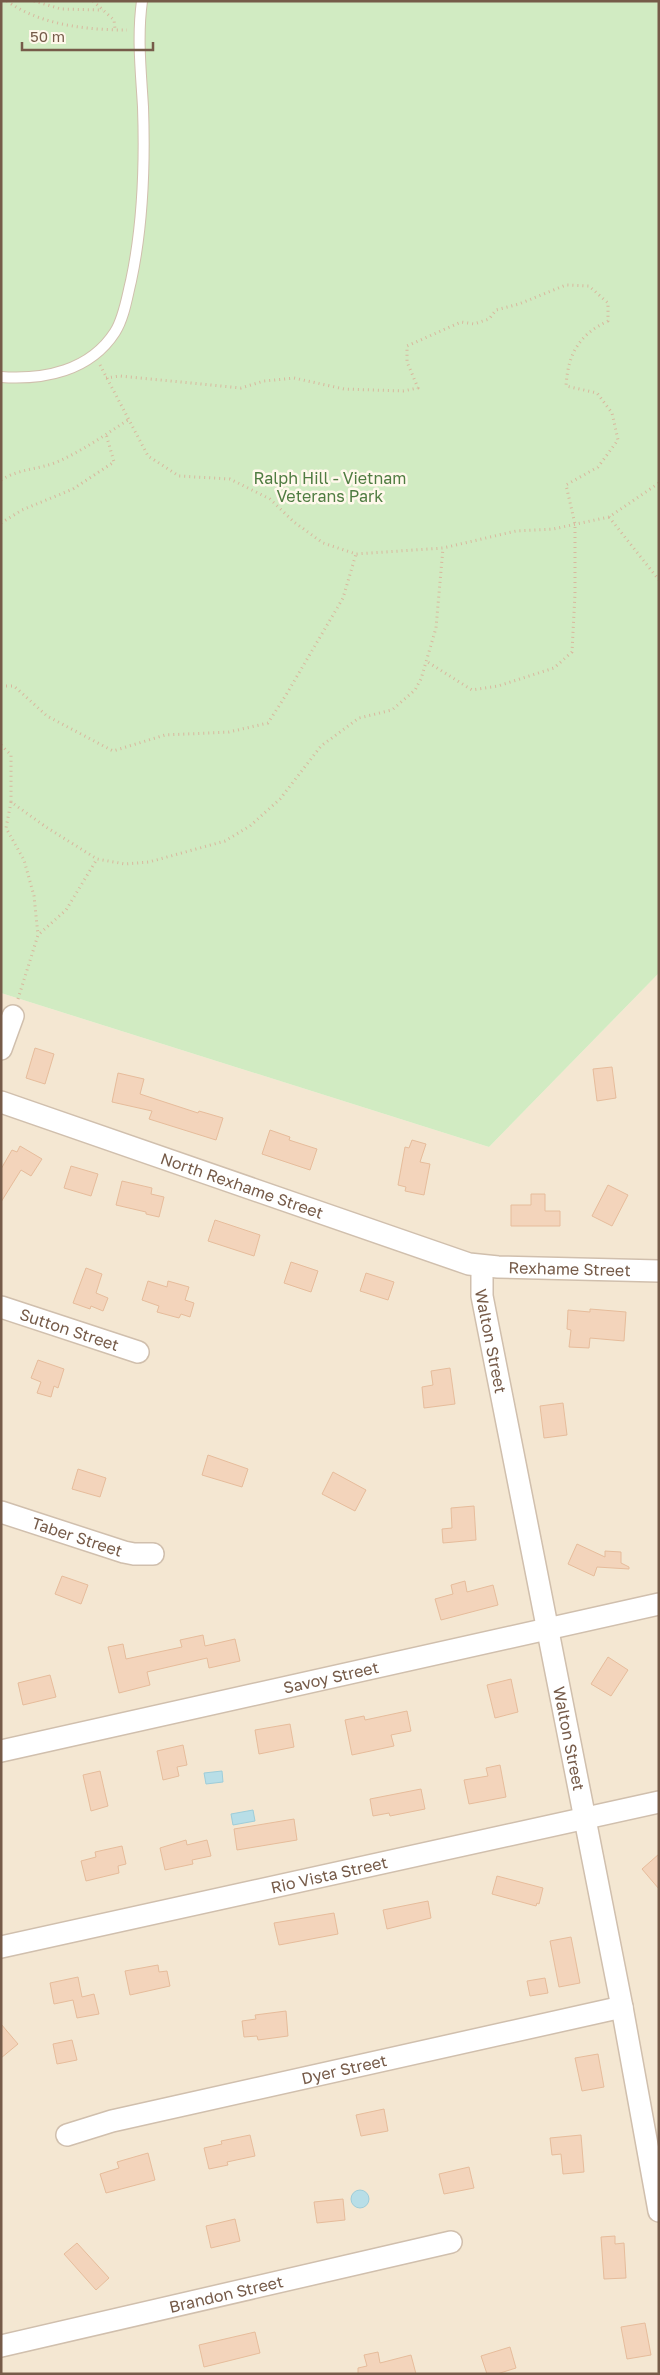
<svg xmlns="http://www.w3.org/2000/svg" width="660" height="2375" font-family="'Golos Text',sans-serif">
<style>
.residential{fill:#f4e7d2}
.green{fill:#d1ebc2}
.water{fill:#b8dee7;stroke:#9ecdd9}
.building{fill:#f3d4bb;stroke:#e6bc9b}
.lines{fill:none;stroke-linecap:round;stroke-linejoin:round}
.lane-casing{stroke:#d0bfad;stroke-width:12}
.street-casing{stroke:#d0bfad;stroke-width:24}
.path{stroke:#d8b89e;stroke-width:3;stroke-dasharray:1 4;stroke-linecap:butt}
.lane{stroke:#fff;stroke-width:10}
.street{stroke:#fff;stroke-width:21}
.labels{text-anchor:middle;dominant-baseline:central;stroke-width:5;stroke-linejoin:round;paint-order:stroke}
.park-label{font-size:16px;fill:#4f7c41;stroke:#fff8eb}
.street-label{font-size:16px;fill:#765b49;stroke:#fff8eb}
</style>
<rect width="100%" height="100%" fill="#fdf4e4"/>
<polygon class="residential" points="659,973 659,2374 1,2374 1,993 489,1147"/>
<polygon class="green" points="1,1 659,1 659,973 489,1147 1,993"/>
<g class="water">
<polygon points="222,1771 223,1782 206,1784 204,1773"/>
<polygon points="253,1810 255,1821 233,1825 231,1814"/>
<circle cx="360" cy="2199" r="9"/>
</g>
<g class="building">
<polygon points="35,1048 54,1054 45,1084 26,1078"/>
<polygon points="612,1067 616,1098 597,1101 593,1069"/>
<polygon points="118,1073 144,1079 140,1094 198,1113 199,1111 223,1118 216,1140 149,1119 152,1111 112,1102"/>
<polygon points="270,1130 290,1137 289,1140 317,1149 310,1170 262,1154"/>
<polygon points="412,1140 426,1144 420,1162 430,1164 424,1195 405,1191 406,1187 398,1185 405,1147 409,1148"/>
<polygon points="20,1146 42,1159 31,1176 21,1170 1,1202 1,1169 12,1150 17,1152"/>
<polygon points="71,1166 98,1174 91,1196 64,1188"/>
<polygon points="122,1181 152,1188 151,1194 164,1197 159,1217 146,1214 146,1212 116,1205"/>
<polygon points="608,1185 628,1195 612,1226 592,1216"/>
<polygon points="531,1194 545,1194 545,1211 560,1211 560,1226 511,1226 511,1205 531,1205"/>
<polygon points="215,1220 260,1235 254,1256 208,1241"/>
<polygon points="291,1262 318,1271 311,1292 284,1283"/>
<polygon points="86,1268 102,1274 96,1293 108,1298 103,1311 91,1306 90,1309 73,1303"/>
<polygon points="366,1273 394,1282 388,1300 360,1291"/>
<polygon points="148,1281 167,1287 168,1281 189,1287 185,1300 194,1303 190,1317 181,1314 179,1318 157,1312 159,1306 142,1300"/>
<polygon points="590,1309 626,1312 624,1341 590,1338 589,1348 569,1347 571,1330 567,1329 568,1310 590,1312"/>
<polygon points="38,1360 64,1369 58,1388 54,1386 51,1397 37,1393 41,1382 31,1378"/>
<polygon points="450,1368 455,1404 424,1408 422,1387 433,1385 431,1371"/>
<polygon points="563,1403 567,1435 544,1438 540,1406"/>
<polygon points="208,1455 248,1469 242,1487 202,1475"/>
<polygon points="78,1469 106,1478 100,1497 72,1489"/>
<polygon points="333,1472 366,1490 355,1511 322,1494"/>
<polygon points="474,1506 476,1540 443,1543 442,1529 452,1528 451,1508"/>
<polygon points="577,1544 605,1557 605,1551 621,1552 621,1563 629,1567 629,1569 597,1567 594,1576 568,1564"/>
<polygon points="62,1576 88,1585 81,1604 55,1594"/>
<polygon points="465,1581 467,1592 493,1585 498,1605 441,1620 435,1599 453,1594 451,1585"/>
<polygon points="203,1635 205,1646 235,1639 240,1661 209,1668 207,1658 147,1672 150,1685 119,1693 108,1647 123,1644 126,1659 182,1647 180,1640"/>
<polygon points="608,1657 628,1670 611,1696 591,1684"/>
<polygon points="50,1675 56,1697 23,1705 18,1683"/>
<polygon points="511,1679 518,1712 495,1718 487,1685"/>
<polygon points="407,1711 411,1731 391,1735 394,1746 352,1755 345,1720 364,1716 365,1720"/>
<polygon points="290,1724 294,1747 259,1754 255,1730"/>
<polygon points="183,1745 187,1765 177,1767 179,1776 163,1780 157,1751"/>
<polygon points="500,1765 506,1797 469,1804 464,1780 488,1776 486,1768"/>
<polygon points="100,1771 108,1806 91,1811 83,1775"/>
<polygon points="421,1789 425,1809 390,1816 389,1813 373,1816 370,1799"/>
<polygon points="294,1819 297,1840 237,1850 234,1829"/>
<polygon points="186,1840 187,1845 207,1840 211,1856 192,1860 193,1864 165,1870 160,1848"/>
<polygon points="122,1846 126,1864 118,1866 119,1873 86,1881 81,1861 96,1857 95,1852"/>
<polygon points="659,1854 659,1889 642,1869"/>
<polygon points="497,1876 543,1888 539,1904 537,1903 536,1906 492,1894"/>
<polygon points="428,1901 431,1918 387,1929 383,1910"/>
<polygon points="334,1913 338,1934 279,1945 274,1923"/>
<polygon points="571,1937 580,1983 559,1987 550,1941"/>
<polygon points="158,1965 159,1972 167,1971 170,1986 130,1995 125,1971"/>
<polygon points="78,1977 82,1997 94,1994 99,2014 77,2018 73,2000 54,2004 50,1983"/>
<polygon points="545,1978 548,1993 530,1996 527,1981"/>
<polygon points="286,2011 288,2036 258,2040 257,2036 244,2037 242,2021 256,2019 255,2015"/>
<polygon points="1,2024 18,2044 1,2058"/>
<polygon points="72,2040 77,2060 57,2064 53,2044"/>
<polygon points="598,2054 604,2087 582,2091 575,2058"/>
<polygon points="384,2109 388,2131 361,2136 356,2115"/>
<polygon points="250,2135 255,2156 227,2162 228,2165 209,2169 204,2148 222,2144 221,2141"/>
<polygon points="581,2135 584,2172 563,2174 561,2154 552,2155 550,2138"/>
<polygon points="148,2153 155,2180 106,2193 100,2174 119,2168 117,2162"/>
<polygon points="469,2167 474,2188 444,2194 439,2174"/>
<polygon points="343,2199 345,2220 317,2223 314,2202"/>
<polygon points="235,2219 240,2241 211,2248 206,2226"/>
<polygon points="615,2236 615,2244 624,2243 626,2278 604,2279 601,2237"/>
<polygon points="77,2243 109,2278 96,2290 64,2254"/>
<polygon points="645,2323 651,2355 627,2359 621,2327"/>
<polygon points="255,2332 260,2353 204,2367 199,2345"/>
<polygon points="510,2347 516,2368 497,2374 487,2374 481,2356"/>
<polygon points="378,2352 380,2363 411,2355 416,2374 358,2374 358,2368 367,2366 364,2355"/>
</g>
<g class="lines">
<g class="lane-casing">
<path id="lane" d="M1,377c43,3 89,-6 114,-45 9,-14 12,-35 16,-51 12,-56 14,-117 12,-174 -2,-35 -6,-70 -1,-106"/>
</g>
<g class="street-casing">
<g id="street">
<polyline points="1,1049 13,1016"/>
<path id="s1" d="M1,1102l468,162 29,3 161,4"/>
<path id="s2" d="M482,1266v30l140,711 37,204"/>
<path id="s3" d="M1,1307l137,45"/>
<path id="s4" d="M1,1512l123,40 10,2h19"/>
<path id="s5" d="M1,1751l658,-147"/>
<path id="s6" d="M1,1947l658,-145"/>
<path id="s7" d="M67,2135l45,-14 510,-114"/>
<path id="s8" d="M1,2346l450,-104"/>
</g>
</g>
<g class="path">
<path d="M7,1c33,24 80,29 120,29"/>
<polyline points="34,1 61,9 103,10"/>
<polyline points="93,1 114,20 115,29"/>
<polyline points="100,365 148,456 179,476 230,479 270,499 294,522 323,543 356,554 443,548 516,531 553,529 609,517 659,483"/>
<path d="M106,378l14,-2 121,12 23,-7 30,-3 50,11 59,2 15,-3 -11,-26v-16l54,-24 13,2 15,-5 7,-9 23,-6 47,-19 23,1 19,17v18c-30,14 -40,34 -42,65l31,7 15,20 6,27 -20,27 -32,18 9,39v70l-3,58 -18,16 -56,18 -26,4 -46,-29"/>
<path d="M1,480c20,-12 36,-10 56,-18 25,-11 48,-27 71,-42"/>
<polyline points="609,517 659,580"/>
<polyline points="1,523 22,510 73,489 114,462 106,434"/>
<polyline points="1,686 14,686 47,716 113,751 165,735 229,732 268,723 286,695 343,598 356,554"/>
<polyline points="1,745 11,755 11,802 46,827 97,859 125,864 149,862 225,841 250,826 280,799 321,746 359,718 392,710 415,690 421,679 436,628 443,548"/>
<polyline points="11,802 6,828 24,860 34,896 38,935"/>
<polyline points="18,999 38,935 66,910 97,859"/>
</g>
<use href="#lane" class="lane"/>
<use href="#street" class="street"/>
</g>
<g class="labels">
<g class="park-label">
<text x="330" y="478">Ralph Hill - Vietnam<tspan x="330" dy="18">Veterans Park</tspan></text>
</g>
<g class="street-label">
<text stroke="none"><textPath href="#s1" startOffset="255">North Rexhame Street</textPath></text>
<text stroke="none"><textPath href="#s1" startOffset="596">Rexhame Street</textPath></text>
<text stroke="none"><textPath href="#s3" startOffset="72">Sutton Street</textPath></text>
<text stroke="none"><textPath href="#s2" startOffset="76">Walton Street</textPath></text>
<text stroke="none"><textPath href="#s4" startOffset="80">Taber Street</textPath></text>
<text stroke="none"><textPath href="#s5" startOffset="338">Savoy Street</textPath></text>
<text stroke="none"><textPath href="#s2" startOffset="481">Walton Street</textPath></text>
<text stroke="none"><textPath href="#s6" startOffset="336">Rio Vista Street</textPath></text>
<text stroke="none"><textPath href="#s7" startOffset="285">Dyer Street</textPath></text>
<text stroke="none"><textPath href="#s8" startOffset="231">Brandon Street</textPath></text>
</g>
</g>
<rect width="660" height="2375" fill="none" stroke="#765b49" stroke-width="5"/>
<path d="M22 42v8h131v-8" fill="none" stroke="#765b49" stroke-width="2.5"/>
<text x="30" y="42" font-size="15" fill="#765b49" stroke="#fff8eb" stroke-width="4" paint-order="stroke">50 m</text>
</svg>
